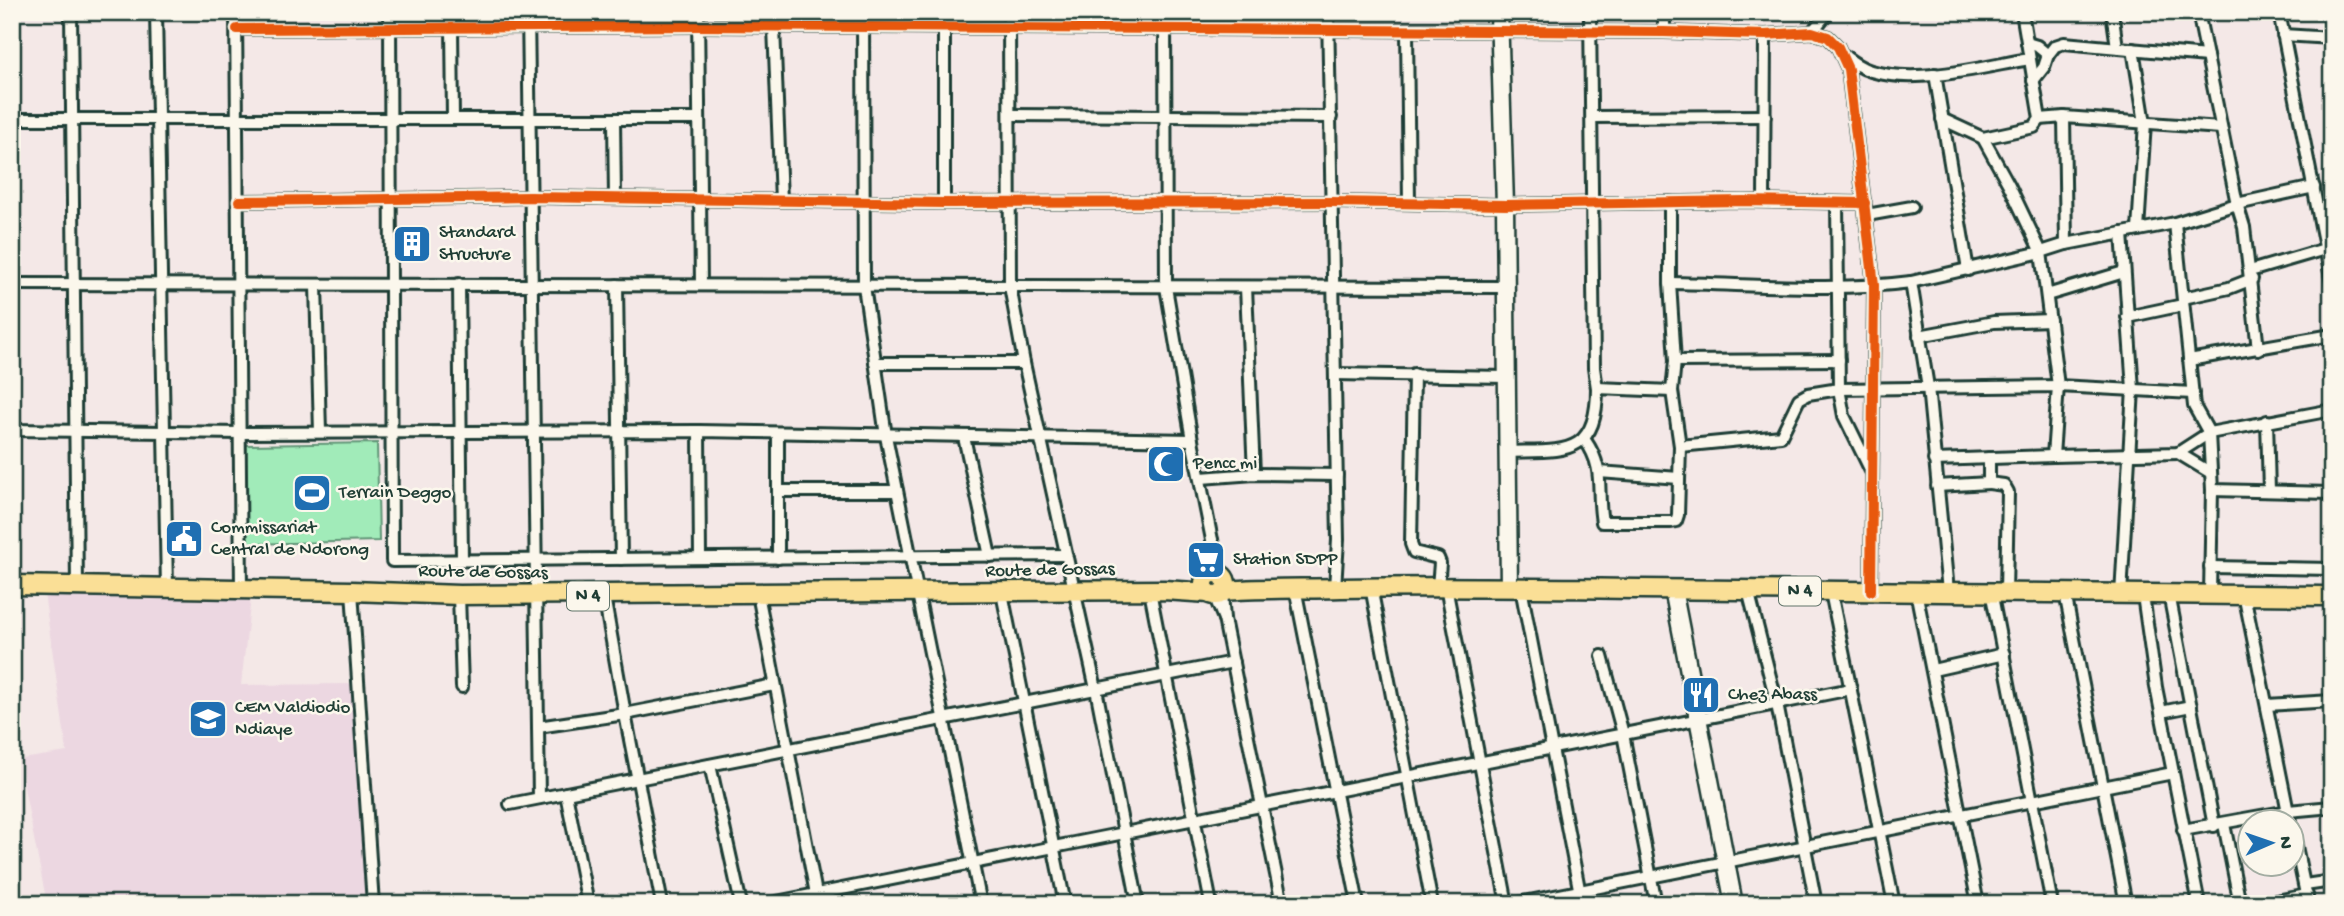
<svg xmlns="http://www.w3.org/2000/svg" width="2344" height="916" font-family="'Gochi Hand',sans-serif">
<style>
.built{fill:#ecd7e1}
.green{fill:#a1ebb9;stroke:#609476;stroke-width:2}
.lines{fill:none;stroke-linecap:round;stroke-linejoin:round}
.street-casing{stroke:#1f3d34;stroke-width:16}
.secondary-casing{stroke:#1f3d34;stroke-width:21}
.primary-casing{stroke:#1f3d34;stroke-width:23}
.street{stroke:#fbf7ec;stroke-width:10}
.secondary{stroke:#fbf7ec;stroke-width:16}
.primary{stroke:#fadf96;stroke-width:18}
.cycleway-casing{stroke:#fbf7ec;stroke-width:15}
.cycleway{stroke:#e8590c;stroke-width:10}
.labels{text-anchor:middle;dominant-baseline:central;stroke-width:5;stroke-linejoin:round;paint-order:stroke}
.shield{fill:#fbf7ec;stroke:#61756b;stroke-width:2}
.shield-label{font-size:18px;font-weight:bold;fill:#1f3d34}
.poi-label{font-size:19px;fill:#1f3d34;stroke:#fbf7ec;text-anchor:start}
.street-label{font-size:19px;fill:#1f3d34;stroke:#fbf7ec}
</style>
<rect width="100%" height="100%" fill="#f4e8e7"/>
<filter id="ink" filterUnits="userSpaceOnUse"><feTurbulence type="fractalNoise" baseFrequency=".0143" numOctaves="2"/><feDisplacementMap in="SourceGraphic" scale="14" xChannelSelector="R" yChannelSelector="G"/><feConvolveMatrix kernelMatrix="1 2 1 2 8 2 1 2 1" color-interpolation-filters="sRGB"/></filter>
<g filter="url(#ink)">
<polygon class="built" points="44,593 251,597 241,685 351,684 365,904 47,904 24,788 22,759 67,752"/>
<polygon class="green" points="377,443 379,541 247,544 245,445"/>
<g class="lines">
<g class="street-casing">
<g id="street">
<polyline points="71,12 77,586"/>
<polyline points="156,12 167,588"/>
<polyline points="236,12 241,590"/>
<polyline points="390,12 392,561 1066,555"/>
<polyline points="528,12 539,798"/>
<polyline points="698,12 701,285"/>
<polyline points="863,12 864,286 886,436 981,904"/>
<polyline points="1009,12 1010,286 1024,363 1096,689 1138,904"/>
<polyline points="1165,12 1166,287 1192,440 1212,540"/>
<polyline points="1328,12 1338,540 1335,588"/>
<polyline points="1590,12 1594,368 1597,388"/>
<polyline points="1664,12 1664,32"/>
<polyline points="2112,12 2117,47"/>
<polyline points="2198,12 2237,204 2244,227 2258,349"/>
<polyline points="2279,12 2332,283"/>
<polyline points="452,26 453,119"/>
<polyline points="774,27 781,200"/>
<polyline points="944,28 944,203"/>
<polyline points="237,29 698,26 1664,32 1765,35 1812,32 1828,37 1838,47 1848,69 1874,285 1871,591"/>
<polyline points="1407,31 1409,203"/>
<polyline points="1812,32 1828,12"/>
<polyline points="2283,35 2332,38"/>
<polyline points="2027,43 2037,46 2048,55 2055,46 2064,43 2207,56"/>
<polyline points="2133,49 2145,123 2138,230"/>
<path d="M1842,54c9,7 18,14 29,17 46,14 111,-4 158,-12"/>
<polyline points="1935,74 1968,270"/>
<polyline points="2033,81 2044,67 2048,55"/>
<polyline points="1011,115 1331,117"/>
<polyline points="1592,117 1765,116"/>
<polyline points="2064,117 2066,244"/>
<polyline points="12,119 699,119"/>
<polyline points="614,119 615,198"/>
<polyline points="1942,119 1983,138 2034,127 2040,119 2022,12"/>
<polyline points="2040,119 2064,117 2221,128"/>
<polyline points="1983,138 2009,185 2041,252 2058,386 2053,456 2178,453 2209,433 2332,410"/>
<polyline points="239,201 530,197 944,203 1332,202 1505,205 1743,201 1865,203"/>
<polyline points="1764,201 1765,35"/>
<polyline points="1837,203 1839,389 1844,416 1872,473"/>
<polyline points="1867,215 1912,207"/>
<polyline points="2175,223 2194,406 2209,433 2212,490 2210,593"/>
<polyline points="2250,271 2332,247"/>
<polyline points="1911,282 1928,387 1948,591"/>
<path d="M1670,283c78,1 164,9 241,-1l130,-30 25,-8 109,-21 62,-19 77,-17"/>
<polyline points="12,284 1506,287"/>
<polyline points="459,284 462,560"/>
<polyline points="316,285 320,432"/>
<polyline points="617,285 621,559"/>
<polyline points="1246,287 1254,474"/>
<polyline points="2047,295 2124,272"/>
<polyline points="2183,298 2229,288 2252,279"/>
<polyline points="2127,317 2183,305"/>
<polyline points="1919,336 1994,322 2050,320"/>
<polyline points="2189,360 2332,335"/>
<polyline points="1675,361 1839,360"/>
<polyline points="875,363 1024,363"/>
<polyline points="1335,374 1506,377"/>
<polyline points="1414,374 1411,544 1414,552 1438,558 1440,563 1438,587"/>
<polyline points="1672,391 1680,446"/>
<polyline points="2267,421 2269,491"/>
<polyline points="12,430 241,433 699,431 1192,440"/>
<polyline points="699,431 700,558"/>
<polyline points="964,437 990,556"/>
<path d="M1585,440c21,30 11,49 17,82h69l5,-1 2,-6 2,-69 101,-10 18,-37 9,-5 31,-5 219,-3 135,7"/>
<path d="M1507,452c56,-2 90,6 90,-64l75,3 3,-30 -5,-78v-81"/>
<polyline points="2178,453 2211,473"/>
<polyline points="1989,458 1989,483 2004,485 2008,492 2006,592"/>
<polyline points="1934,460 2053,456"/>
<polyline points="1599,472 1679,478"/>
<polyline points="1201,478 1254,474 1337,475"/>
<polyline points="1937,486 1989,483"/>
<polyline points="2212,490 2332,493"/>
<polyline points="778,491 897,491"/>
<polyline points="778,558 778,434"/>
<polyline points="2210,567 2332,569"/>
<polyline points="1211,573 1212,540 1221,574"/>
<polyline points="1371,587 1432,904"/>
<polyline points="1446,587 1507,904"/>
<polyline points="1295,588 1358,904"/>
<polyline points="1521,588 1582,904"/>
<polyline points="1748,590 1777,704 1816,904"/>
<polyline points="352,591 373,904"/>
<polyline points="1150,591 1211,904"/>
<polyline points="1916,591 1978,904"/>
<polyline points="1991,591 2052,904"/>
<polyline points="1831,592 1894,904"/>
<polyline points="1002,593 1065,904"/>
<polyline points="2065,593 2126,904"/>
<polyline points="758,594 818,904"/>
<polyline points="2169,594 2214,826"/>
<polyline points="2244,594 2290,822"/>
<polyline points="459,595 462,687"/>
<polyline points="1214,595 1224,619 1222,593"/>
<polyline points="2121,595 2133,389 2122,233"/>
<polyline points="2143,595 2156,687 2199,904"/>
<polyline points="604,596 625,714 662,904"/>
<polyline points="1224,619 1282,904"/>
<polyline points="1602,656 1623,734 1656,904"/>
<polyline points="1933,670 2004,654"/>
<polyline points="2267,705 2332,701"/>
<polyline points="2161,712 2191,706"/>
<polyline points="538,727 625,714 774,685"/>
<polyline points="710,765 741,904"/>
<polyline points="566,793 588,904"/>
<polyline points="510,804 1233,662"/>
<polyline points="2224,824 2240,904"/>
<polyline points="2292,827 2308,904"/>
<polyline points="2183,830 2288,811 2332,807"/>
<polyline points="2305,885 2332,881"/>
<polyline points="766,904 1851,689"/>
<polyline points="1514,904 2173,773"/>
<polyline points="2261,904 2307,895"/>
</g>
</g>
<g class="secondary-casing">
<g id="secondary">
<polyline points="1499,12 1505,205 1509,588"/>
<polyline points="1673,589 1734,904"/>
</g>
</g>
<g class="primary-casing">
<g id="primary">
<circle cx="1215" cy="584" r="11"/>
<polyline points="12,585 352,591 459,595 1164,590 1209,593"/>
<path d="M1224,591c39,-3 77,-2 117,-3 100,-2 200,0 300,1 231,2 461,4 691,7"/>
</g>
</g>
<use href="#street" class="street"/>
<use href="#secondary" class="secondary"/>
<use href="#primary" class="primary"/>
<g class="cycleway-casing">
<g id="cycleway">
<polyline points="237,29 698,26 1664,32 1765,35 1812,32 1828,37 1838,47 1848,69 1874,285 1871,591"/>
<polyline points="239,201 530,197 944,203 1332,202 1505,205 1743,201 1865,203"/>
</g>
</g>
<use href="#cycleway" class="cycleway"/>
</g>
</g>
<defs>
<g id="building-square" transform="scale(2.0125)"><rect x="-9" y="-9" width="18" height="18" rx="4" fill="#1f6fb2" stroke="#fbf7ec"/><path d="M-4-6H4V6H1V3H-1V6H-4ZM-2.5-4.3h1.7v1.8h-1.7ZM.8-4.3h1.7v1.8H.8ZM-2.5-1h1.7V.8h-1.7ZM.8-1h1.7V.8H.8Z" fill="#fff"/></g>
<g id="mosque-square" transform="scale(2.0125)"><rect x="-9" y="-9" width="18" height="18" rx="4" fill="#1f6fb2" stroke="#fbf7ec"/><path d="M3.5-4.9A6 6 0 1 0 3.5 4.9A5 5 0 1 1 3.5-4.9Z" fill="#fff"/></g>
<g id="stadium-square" transform="scale(2.0125)"><rect x="-9" y="-9" width="18" height="18" rx="4" fill="#1f6fb2" stroke="#fbf7ec"/><path d="M0-5a6.5 5 0 1 0 0 10a6.5 5 0 1 0 0-10ZM-3.5-1.8h7v3.6h-7Z" fill="#fff"/></g>
<g id="civic-square" transform="scale(2.0125)"><rect x="-9" y="-9" width="18" height="18" rx="4" fill="#1f6fb2" stroke="#fbf7ec"/><path d="M-.6-6.5H3V-4.5H.6V-3L4-1V1h2V6H-6V1h2V-1L-.6-3ZM-1.2 2.5V6h2.4V2.5Z" fill="#fff"/></g>
<g id="supermarket-square" transform="scale(2.0125)"><rect x="-9" y="-9" width="18" height="18" rx="4" fill="#1f6fb2" stroke="#fbf7ec"/><path d="M-6-5.5h2.5l.6 2H6L4.5 2H-2.5L-4.4-4H-6ZM-1.5 3.2a1.3 1.3 0 1 0 .1 0ZM3 3.2a1.3 1.3 0 1 0 .1 0Z" fill="#fff"/></g>
<g id="restaurant-square" transform="scale(2.0125)"><rect x="-9" y="-9" width="18" height="18" rx="4" fill="#1f6fb2" stroke="#fbf7ec"/><path d="M-5-6h1v4h1v-4h1v4h1v-4h1v5L-1.5 .5V6h-2V.5L-5-1ZM5-6V6H3V1.5H1.5Q1.5-4 5-6Z" fill="#fff"/></g>
<g id="school-square" transform="scale(2.0125)"><rect x="-9" y="-9" width="18" height="18" rx="4" fill="#1f6fb2" stroke="#fbf7ec"/><path d="M0-5L7-2L0 1L-7-2ZM-4 1L0 2.5L4 1V4Q0 6-4 4Z" fill="#fff"/></g>
</defs>
<g fill-rule="evenodd">
<use href="#building-square" x="412" y="244"/>
<use href="#mosque-square" x="1166" y="464"/>
<use href="#stadium-square" x="312" y="493"/>
<use href="#civic-square" x="184" y="539"/>
<use href="#supermarket-square" x="1206" y="560"/>
<use href="#restaurant-square" x="1701" y="695"/>
<use href="#school-square" x="208" y="719"/>
</g>
<g class="labels">
<g class="shield">
<rect x="1779" y="576.5" width="42" height="29" rx="5"/>
<rect x="567" y="581.5" width="42" height="29" rx="5"/>
</g>
<g class="shield-label">
<text x="1800" y="591">N 4</text>
<text x="588" y="596">N 4</text>
</g>
<g class="poi-label">
<text x="439" y="233">Standard<tspan x="439" dy="22">Structure</tspan></text>
<text x="1193" y="464">Pencc mi</text>
<text x="339" y="493">Terrain Deggo</text>
<text x="211" y="528">Commissariat<tspan x="211" dy="22">Central de Ndorong</tspan></text>
<text x="1233" y="560">Station SDPP</text>
<text x="1728" y="695">Chez Abass</text>
<text x="235" y="708">CEM Valdiodio<tspan x="235" dy="22">Ndiaye</tspan></text>
</g>
<g class="street-label">
<text transform="translate(1050 571) rotate(-1)">Route de Gossas</text>
<text transform="translate(483 573) rotate(1)">Route de Gossas</text>
</g>
</g>
<rect width="2344" height="916" fill="none" stroke="#fbf7ec" stroke-width="42"/>
<rect x="21" y="21" width="2302" height="874" fill="none" stroke="#1f3d34" stroke-width="2.5" filter="url(#ink)"/>
<g transform="translate(2271 843) rotate(88)"><circle r="33" fill="#fbf7ec" stroke="#a3ada2" stroke-width="2"/>
<path d="M0-5L12 26L0 18L-12 26Z" fill="#1f6fb2"/>
<text y="-10" font-size="19" font-weight="bold" text-anchor="middle" fill="#1f3d34">N</text>
</g>
</svg>
